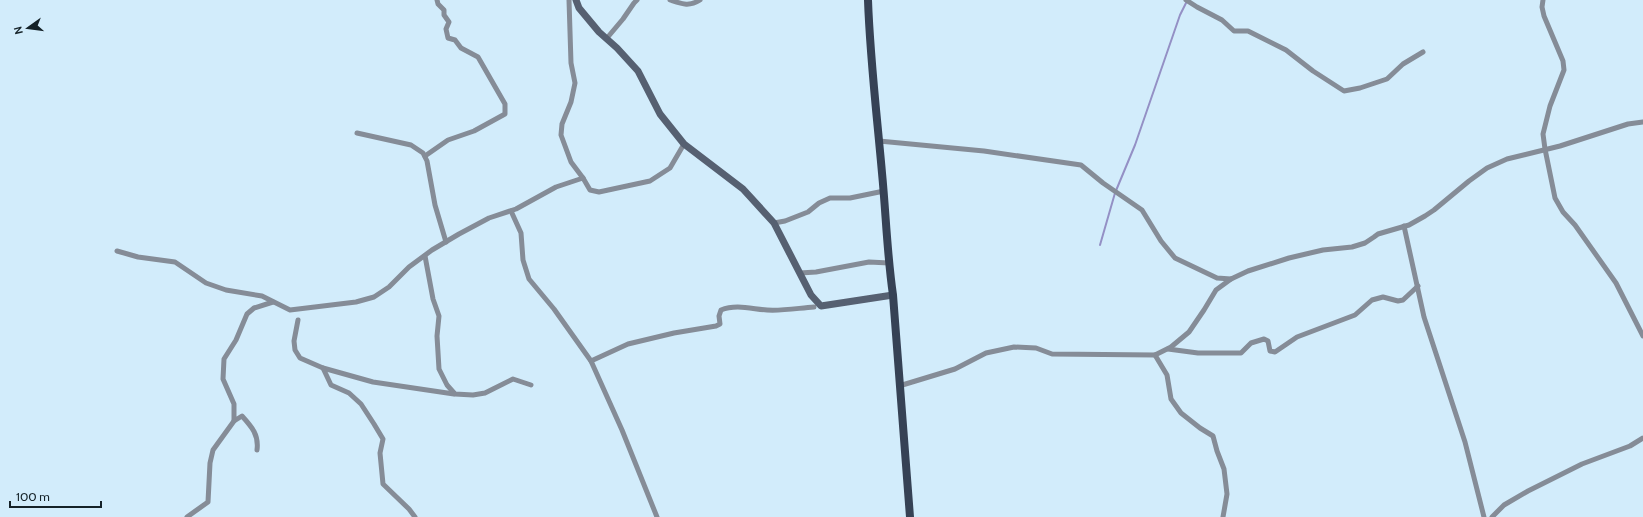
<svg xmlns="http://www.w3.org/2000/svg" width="1643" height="517" font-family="Cabin,sans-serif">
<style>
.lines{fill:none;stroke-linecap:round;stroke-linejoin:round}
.stream{stroke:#9490c5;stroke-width:2}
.street{stroke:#858c97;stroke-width:5}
.secondary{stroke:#566071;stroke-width:7}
.primary{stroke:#364255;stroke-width:8}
</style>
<rect width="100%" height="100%" fill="#d2ecfb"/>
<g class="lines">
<polyline class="stream" points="1100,245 1115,193 1135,145 1180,15 1187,1"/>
<g class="street">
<polyline points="569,0 571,63 575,83 571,102 562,124 561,135 571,162 583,178"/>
<path d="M670,0c12,4 19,7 30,0"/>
<polyline points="1186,0 1197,7 1222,20 1234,31 1248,31 1286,50 1313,71 1344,91 1360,88 1387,79 1403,64 1423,52"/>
<polyline points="1543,0 1542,7 1544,16 1563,61 1564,70 1550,106 1543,134 1545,149 1555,198 1563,212 1575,225 1616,283 1643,336"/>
<polyline points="607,38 623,19 634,3 637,0"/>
<polyline points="357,133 411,145 423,153 427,161 435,205 446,242"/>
<polyline points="879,141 984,151 1081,165 1103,183 1142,210 1161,241 1175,258 1217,278 1231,279 1248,271 1289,258 1323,250 1352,247 1365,243 1374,237 1378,234 1409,225 1425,216 1434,210 1469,181 1487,168 1507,159 1560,146 1628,124 1643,122"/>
<polyline points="425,156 448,140 474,131 505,114 505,104 478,57 461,48 455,40 448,38 446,29 449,22 444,15 444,10 438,4 437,0"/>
<polyline points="511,211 521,233 523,260 529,279 554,309 591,361 622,430 657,517"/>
<polyline points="774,223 785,221 808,212 819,203 830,198 850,198 884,191"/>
<polyline points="1404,226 1424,317 1465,442 1484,517"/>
<polyline points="117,251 138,257 175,262 206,283 226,290 262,296 290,310 356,302 374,297 389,287 409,267 432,250 459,234 489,218 516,209 556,187 583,178 590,190 599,192 650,181 670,168 684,144"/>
<polyline points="425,256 433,299 439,316 437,336 439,369 447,385 455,394 473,395 485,393 513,379 531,385"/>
<polyline points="800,273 816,272 869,262 889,263"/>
<polyline points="298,320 294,341 295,350 300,358 323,368 373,382 454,394"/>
<polyline points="1168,349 1198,353 1241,353 1251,343 1264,339 1268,341 1270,351 1275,352 1297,337 1355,315 1372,300 1383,297 1398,301 1403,300 1418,286"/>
<polyline points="1155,355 1167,375 1171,399 1181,413 1200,428 1213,436 1217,451 1224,469 1227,494 1223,517"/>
<path d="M591,361l37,-17 46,-11 42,-7 4,-2 -1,-8 2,-6c15,-6 31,-1 46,0 16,1 32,-2 47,-3"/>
<polyline points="323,368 331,385 349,393 361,404 374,424 383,439 380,453 383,484 409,509 415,517"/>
<polyline points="899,386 955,369 986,353 1014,347 1036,348 1052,354 1155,355 1171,347 1189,332 1204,310 1216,290 1231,279"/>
<path d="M257,450c2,-15 -5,-23 -15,-34l-8,5v-17l-11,-25 1,-20 12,-19 11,-26 7,-6 19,-6"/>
<polyline points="187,517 208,502 210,463 213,450 234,421"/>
<polyline points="1492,517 1504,505 1528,491 1582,464 1630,446 1643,438"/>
</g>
<polyline class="secondary" points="576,0 579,8 599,32 617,48 638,71 660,114 684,144 743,189 774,223 811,295 821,306 893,295"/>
<path class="primary" d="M868,0c2,58 9,116 14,173 4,41 5,81 11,122l17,222"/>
</g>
<g transform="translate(28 28) rotate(256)" stroke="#d2ecfb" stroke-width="3" paint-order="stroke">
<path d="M0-3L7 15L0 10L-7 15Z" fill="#152228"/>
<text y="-6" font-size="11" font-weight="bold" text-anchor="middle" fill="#152228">N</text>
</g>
<path d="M10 501v6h91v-6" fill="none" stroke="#152228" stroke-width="2"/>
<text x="16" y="501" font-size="12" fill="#152228" stroke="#d2ecfb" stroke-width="3" paint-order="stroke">100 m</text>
</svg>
